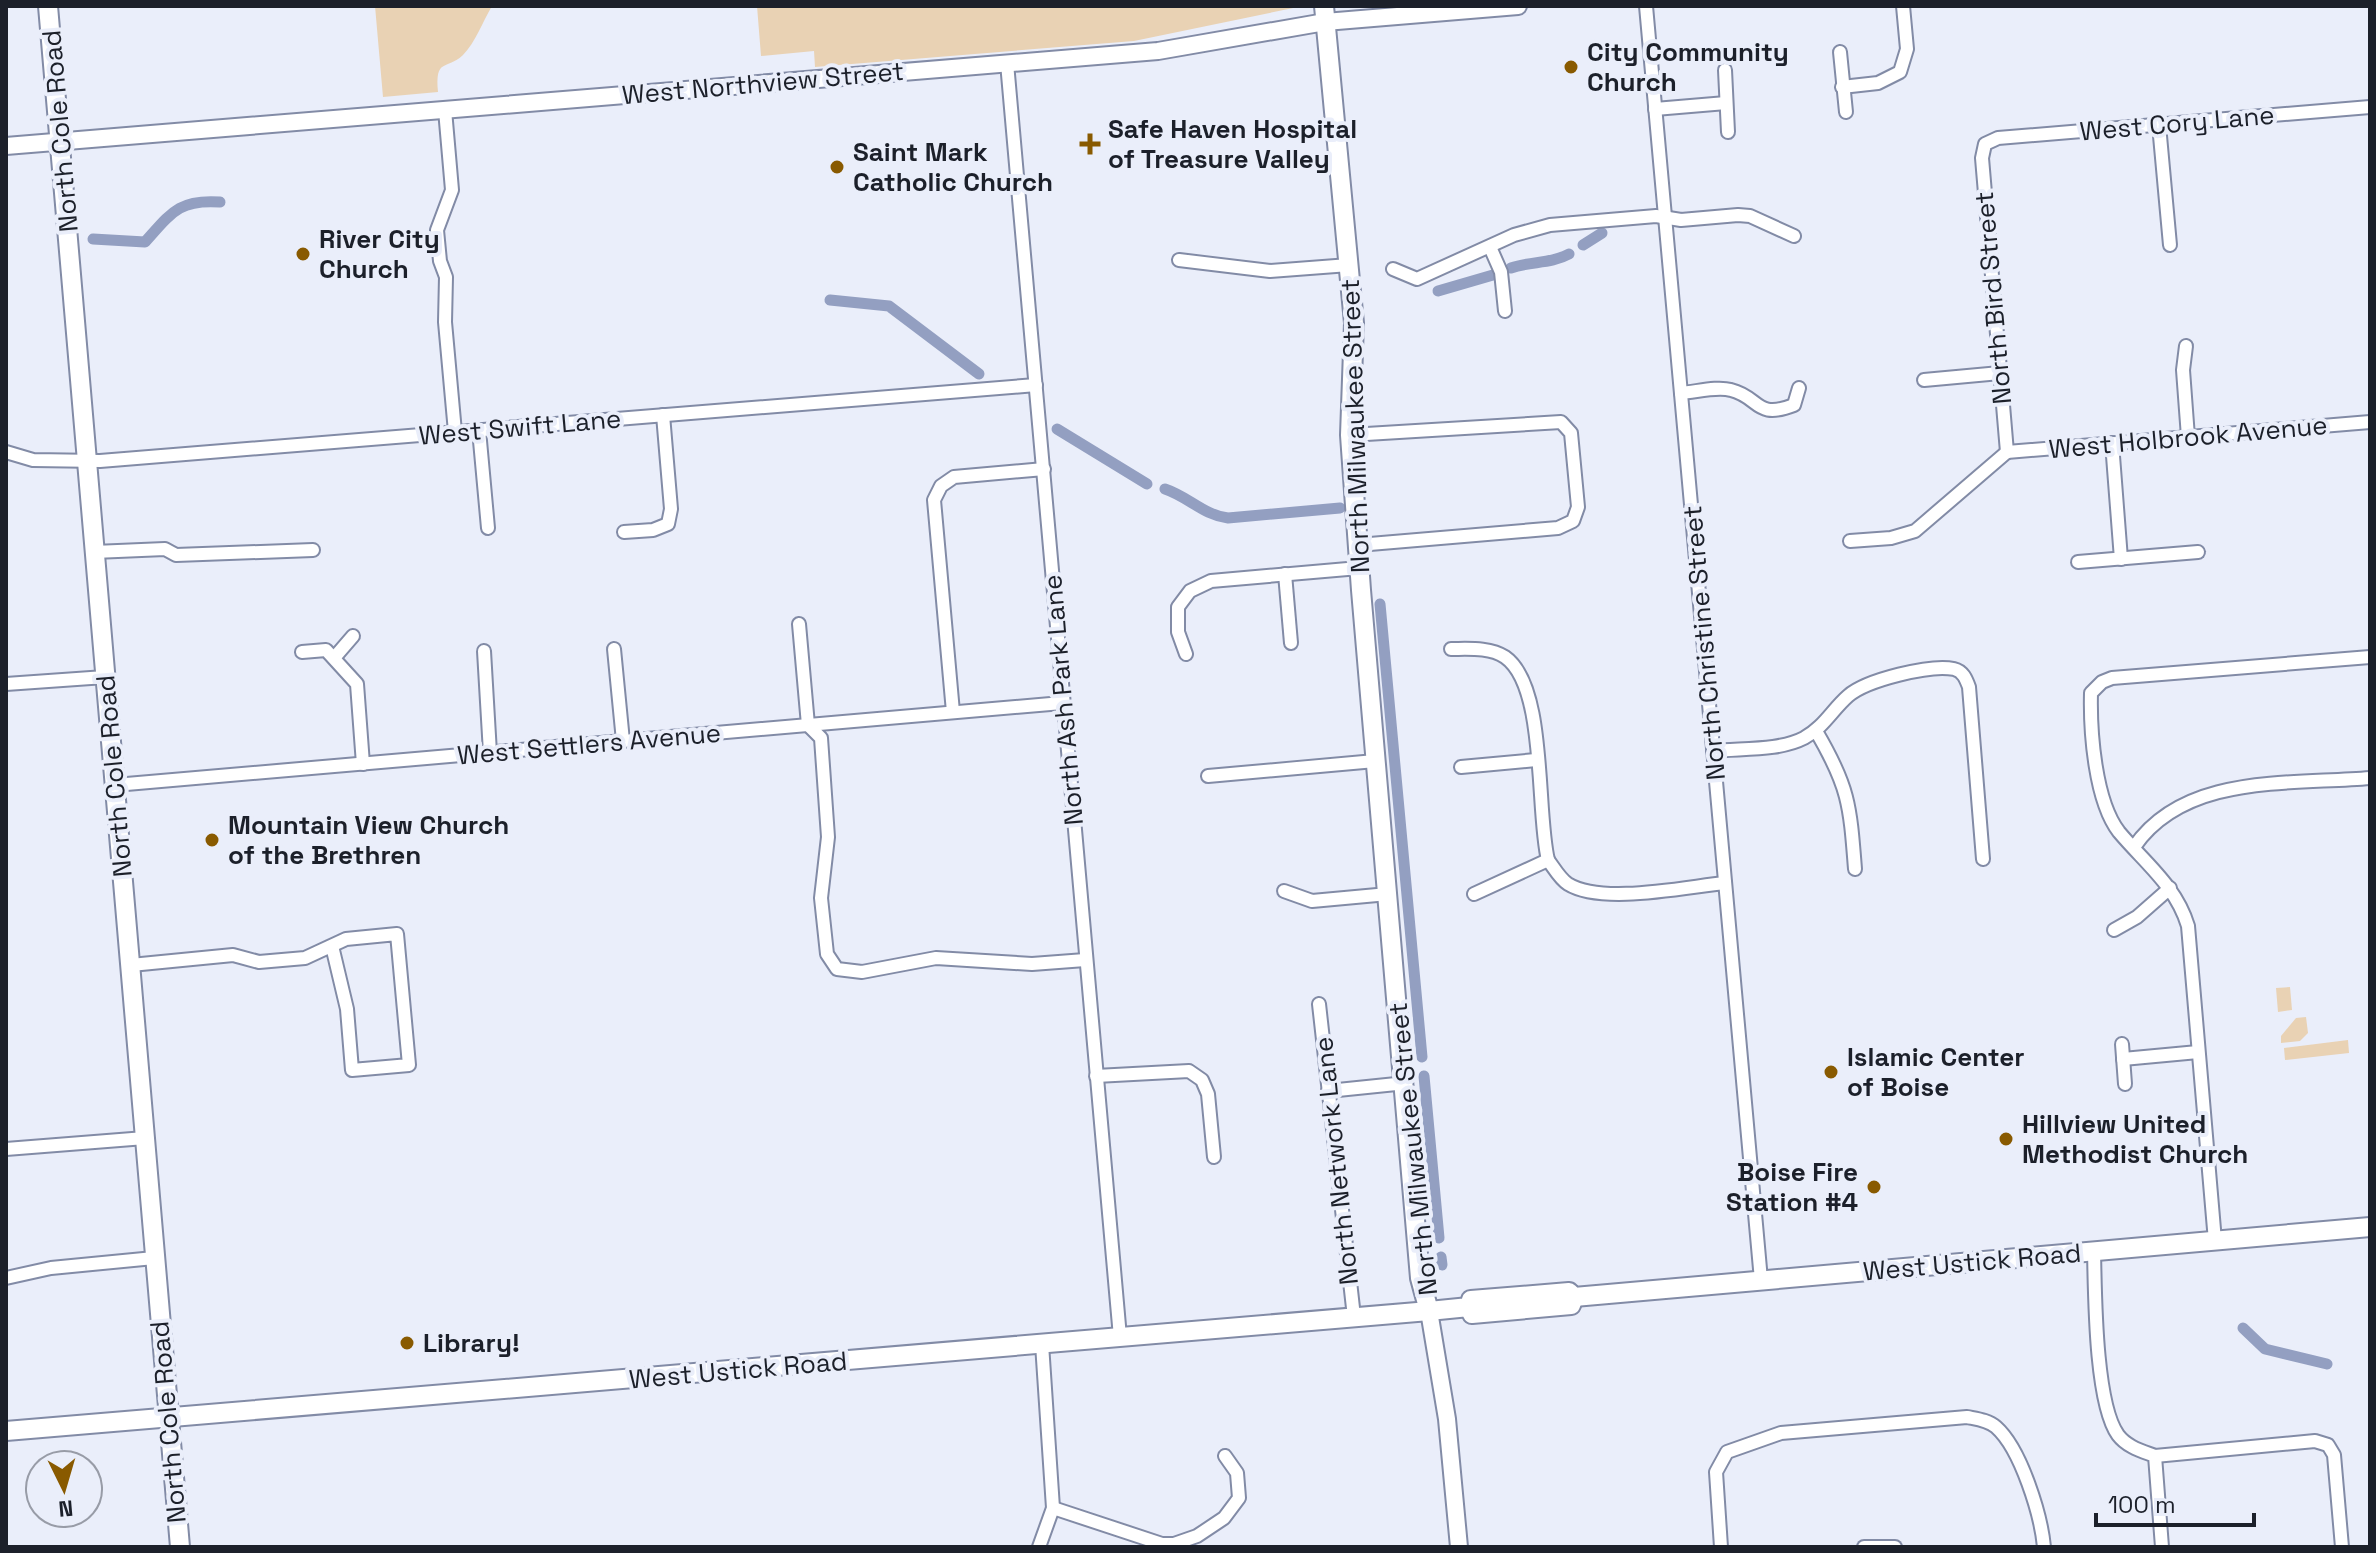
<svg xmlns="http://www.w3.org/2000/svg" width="2376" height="1553" font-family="'Space Grotesk',sans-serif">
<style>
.green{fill:#e9d2b4}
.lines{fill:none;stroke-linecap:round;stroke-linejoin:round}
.canal{stroke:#939fc1;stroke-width:11}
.minor-casing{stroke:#828ba6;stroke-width:16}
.tertiary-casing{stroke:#828ba6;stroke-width:20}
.secondary-casing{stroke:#828ba6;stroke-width:22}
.minor{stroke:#fff;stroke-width:12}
.tertiary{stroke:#fff;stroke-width:16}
.secondary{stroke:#fff;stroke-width:18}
.poi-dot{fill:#895a00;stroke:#eaeefa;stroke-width:3}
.labels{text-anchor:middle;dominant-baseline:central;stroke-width:8;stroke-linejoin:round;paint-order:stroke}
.poi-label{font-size:26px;font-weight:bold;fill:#1c202a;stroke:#eaeefa;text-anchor:start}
.street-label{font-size:26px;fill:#1c202a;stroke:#eaeefa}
</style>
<rect width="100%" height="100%" fill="#eaeefa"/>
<g class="green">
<path d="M375,6h117c-9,15 -17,37 -29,49 -17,16 -28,2 -25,37l-55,5z"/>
<polygon points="757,6 1303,6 1134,41 815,67 814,51 761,56"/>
<polygon points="2290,987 2292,1010 2278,1012 2276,988"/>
<polygon points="2306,1017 2308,1033 2300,1041 2281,1043 2281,1036 2296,1018"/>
<polygon points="2348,1040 2349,1053 2285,1060 2284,1048"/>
</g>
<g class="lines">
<g class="canal">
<path d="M93,239l52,3c26,-29 34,-43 75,-40"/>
<polyline points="1583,245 1602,233"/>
<path d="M1511,268c20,-7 40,-4 58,-14"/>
<polyline points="1438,291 1493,275"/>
<polyline points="830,300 889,306 979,374"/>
<polyline points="1057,429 1147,484"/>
<path d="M1165,489c24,8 38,26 63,29l112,-10"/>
<polyline points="1380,604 1422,1057"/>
<polyline points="1424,1076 1439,1238"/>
<polyline points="1441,1257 1442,1265"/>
<polyline points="2243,1328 2265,1349 2327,1364"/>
</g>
<g class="minor-casing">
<g id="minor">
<polyline points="1646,6 1761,1280"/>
<polyline points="1840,52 1846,112"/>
<polyline points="1007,63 1120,1337"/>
<polyline points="1725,70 1728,132"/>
<polyline points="1842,87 1878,83 1900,72 1907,49 1903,6"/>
<polyline points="1655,109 1726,103"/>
<polyline points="445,110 452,190 437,230 440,261 446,277 445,322 455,432"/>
<polyline points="2159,125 2170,245"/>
<polyline points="1490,247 1501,272 1505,311"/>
<polyline points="1179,260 1270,271 1349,265"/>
<polyline points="1393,269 1417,279 1514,235 1550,225 1656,216 1681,220 1738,215 1750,216 1794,236"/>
<polyline points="2186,346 2183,370 2188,437"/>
<polyline points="1924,380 2000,373"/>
<path d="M1681,393c15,-1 36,-7 50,-3 29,7 24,30 63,15l5,-17"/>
<polyline points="479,430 488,528"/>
<polyline points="1350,435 1561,422 1571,433 1578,507 1573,521 1558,528 1358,545"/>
<polyline points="2112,443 2121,559"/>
<polyline points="6,452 33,460 100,461 1036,385"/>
<polyline points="2007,452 1982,158 1985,144 1998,138 2370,107"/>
<polyline points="2007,452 2370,422"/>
<polyline points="624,532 653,530 668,524 671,509 663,415"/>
<polyline points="1850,541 1891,538 1915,531 2007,452"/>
<polyline points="94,552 165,549 176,555 313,550"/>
<polyline points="2078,562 2198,552"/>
<polyline points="1285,574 1291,643"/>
<polyline points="799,624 808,725 821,738 828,837 821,898 827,954 837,969 862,972 936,958 1032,964 1085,960"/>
<polyline points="614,649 623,741"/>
<path d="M1451,649c17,0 39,-2 54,8 42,29 31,155 43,203"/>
<polyline points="484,651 490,753"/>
<polyline points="302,652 326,650 357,684 363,764"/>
<polyline points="1186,654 1178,632 1178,607 1190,591 1211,581 1359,568"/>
<polyline points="334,658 353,636"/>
<polyline points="6,684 105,677"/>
<polyline points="953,712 934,500 941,486 954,477 1044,469"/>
<path d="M1816,731c33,56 34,74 39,138"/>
<path d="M1713,751c29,-3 66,0 91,-13 20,-11 28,-28 44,-42 18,-16 83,-32 106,-27 9,2 12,10 15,18l14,172"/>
<polyline points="1461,767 1536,760"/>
<polyline points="1208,776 1375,761"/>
<polyline points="115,785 1062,703"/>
<path d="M2134,847c51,-74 156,-62 236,-69"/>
<polyline points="1284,891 1312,901 1388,894"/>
<path d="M1474,894l74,-34c6,8 12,19 20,24 34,21 117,3 157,-1"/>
<polyline points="2114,930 2137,917 2170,888"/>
<polyline points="131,965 233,955 259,962 305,958 346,939 397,934 409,1065 352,1070 347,1009 332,946"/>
<polyline points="1319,1004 1354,1317"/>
<polyline points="2122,1044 2125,1084"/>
<polyline points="2123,1059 2198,1052"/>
<polyline points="1096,1076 1189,1071 1202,1080 1208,1094 1214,1157"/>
<polyline points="1328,1091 1406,1083"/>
<polyline points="6,1149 145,1138"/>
<path d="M2215,1241l-27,-315c-12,-40 -43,-63 -69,-94 -24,-31 -29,-100 -28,-139l11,-11 10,-4 258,-21"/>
<path d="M2094,1251c1,42 1,152 24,184 9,12 24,16 37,21l7,91"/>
<polyline points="6,1278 51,1268 154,1258"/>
<polyline points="2155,1456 2315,1441 2328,1445 2334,1455 2342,1547"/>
<polyline points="1053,1508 1162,1544 1174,1544 1197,1536 1224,1518 1239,1498 1237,1473 1225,1456"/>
<polyline points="1039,1547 1053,1508 1042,1344"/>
<path d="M1721,1547l-5,-75 11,-20 54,-19 186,-16c10,2 21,3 29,10 25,22 45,88 48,120"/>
<polyline points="1864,1547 1895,1547"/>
</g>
</g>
<g class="tertiary-casing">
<g id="tertiary">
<polyline points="6,146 1158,51 1325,22 1518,6"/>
<polyline points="1429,1311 1447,1419 1459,1547"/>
</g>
</g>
<g class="secondary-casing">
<g id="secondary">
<polyline points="48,6 180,1547"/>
<polyline points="1324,6 1354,323 1350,435 1361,590 1420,1278 1429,1311"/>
<polyline points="1469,1307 1472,1314 1571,1305 1574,1297"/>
<polyline points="6,1431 1429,1311 1469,1307 1471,1300 1569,1292 1574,1297 2370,1227"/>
</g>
</g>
<use href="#minor" class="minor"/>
<use href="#tertiary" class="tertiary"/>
<use href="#secondary" class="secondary"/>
</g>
<g class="poi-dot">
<circle cx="1571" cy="67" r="8"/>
<path d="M1086 132h8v8h8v8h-8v8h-8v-8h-8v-8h8z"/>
<circle cx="837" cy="167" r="8"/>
<circle cx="303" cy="254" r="8"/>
<circle cx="212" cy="840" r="8"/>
<circle cx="1831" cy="1072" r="8"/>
<circle cx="2006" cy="1139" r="8"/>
<circle cx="1874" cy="1187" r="8"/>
<circle cx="407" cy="1343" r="8"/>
</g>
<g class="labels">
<g class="poi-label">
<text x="1587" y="52">City Community<tspan x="1587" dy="30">Church</tspan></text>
<text x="1108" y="129">Safe Haven Hospital<tspan x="1108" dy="30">of Treasure Valley</tspan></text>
<text x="853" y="152">Saint Mark<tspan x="853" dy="30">Catholic Church</tspan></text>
<text x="319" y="239">River City<tspan x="319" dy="30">Church</tspan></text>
<text x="228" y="825">Mountain View Church<tspan x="228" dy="30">of the Brethren</tspan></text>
<text x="1847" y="1057">Islamic Center<tspan x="1847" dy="30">of Boise</tspan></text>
<text x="2022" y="1124">Hillview United<tspan x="2022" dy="30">Methodist Church</tspan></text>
<text x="1858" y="1172" text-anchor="end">Boise Fire<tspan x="1858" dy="30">Station #4</tspan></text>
<text x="423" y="1343">Library!</text>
</g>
<g class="street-label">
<text transform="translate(763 83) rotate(-5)">West Northview Street</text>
<text transform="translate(2177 123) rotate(-5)">West Cory Lane</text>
<text transform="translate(60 131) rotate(-95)">North Cole Road</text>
<text transform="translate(1993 298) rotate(-95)">North Bird Street</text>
<text transform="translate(1355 426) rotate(-92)">North Milwaukee Street</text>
<text transform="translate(520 427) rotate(-5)">West Swift Lane</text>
<text transform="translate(2188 437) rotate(-5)">West Holbrook Avenue</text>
<text transform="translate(1704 643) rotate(-95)">North Christine Street</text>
<text transform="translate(1063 700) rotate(-95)">North Ash Park Lane</text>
<text transform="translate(589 744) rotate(-5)">West Settlers Avenue</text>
<text transform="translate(114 776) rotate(-95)">North Cole Road</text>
<text transform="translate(1413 1149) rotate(-96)">North Milwaukee Street</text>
<text transform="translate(1336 1161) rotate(-96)">North Network Lane</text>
<text transform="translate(1972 1262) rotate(-5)">West Ustick Road</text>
<text transform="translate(738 1370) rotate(-5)">West Ustick Road</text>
<text transform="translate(168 1422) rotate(-95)">North Cole Road</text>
</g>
</g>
<rect width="2376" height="1553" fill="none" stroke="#1c202a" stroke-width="16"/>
<g transform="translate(64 1489) rotate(175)"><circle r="38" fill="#eaeefa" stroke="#989ca7" stroke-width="2"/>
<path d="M0-6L14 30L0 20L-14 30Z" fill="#895a00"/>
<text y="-12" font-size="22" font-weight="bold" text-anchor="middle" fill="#1c202a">N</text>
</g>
<path d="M2096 1513v12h158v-12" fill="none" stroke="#1c202a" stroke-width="4"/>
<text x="2108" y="1513" font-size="24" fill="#1c202a" stroke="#eaeefa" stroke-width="6" paint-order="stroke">100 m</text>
</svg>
